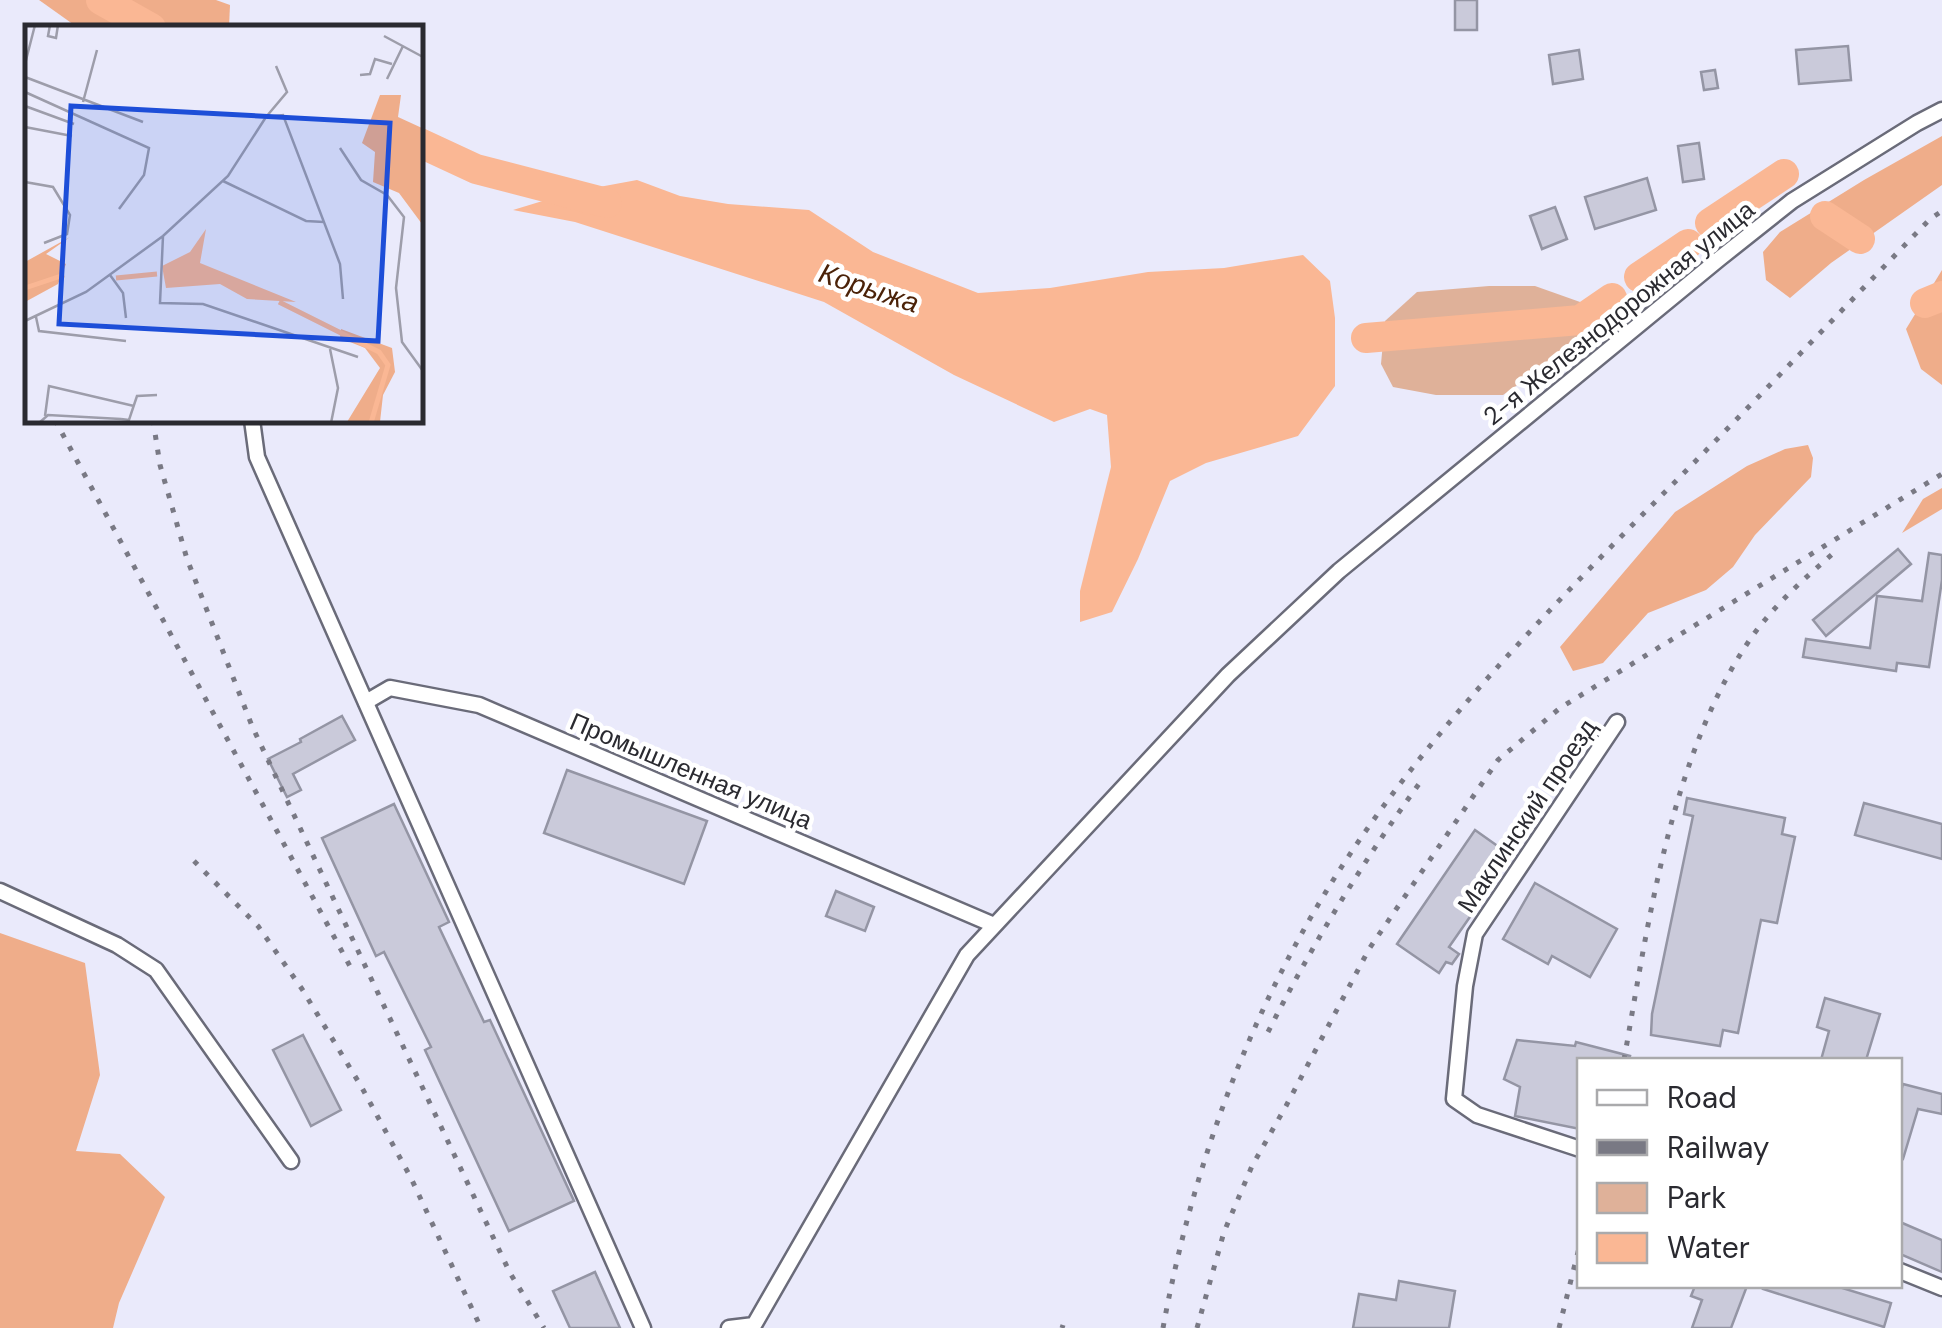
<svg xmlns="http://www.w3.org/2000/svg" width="1942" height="1328" font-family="'DM Sans',sans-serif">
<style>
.green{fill:#dfb199}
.forest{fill:#efad8a}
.water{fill:#fab794}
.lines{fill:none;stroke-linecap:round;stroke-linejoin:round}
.river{stroke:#fab794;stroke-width:30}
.building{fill:#cacada;stroke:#9495a4;stroke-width:2.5}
.minor-casing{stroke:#6a6b79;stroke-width:19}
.minor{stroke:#fff;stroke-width:14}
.rail{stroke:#797984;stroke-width:5;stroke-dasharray:5 10;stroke-linecap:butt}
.labels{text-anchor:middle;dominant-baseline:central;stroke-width:9;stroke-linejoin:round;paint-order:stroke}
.street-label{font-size:25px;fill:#2a2a30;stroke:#fff}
.water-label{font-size:28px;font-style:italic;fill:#4b2208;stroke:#fff}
.inset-river{fill:none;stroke:#fab794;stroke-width:5}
.inset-road{fill:none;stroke:#9d9daa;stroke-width:2.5}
.view{fill:#1d4ed8;fill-opacity:0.15;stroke:#1d4ed8;stroke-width:5}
.inset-edge{fill:none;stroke:#2a2a30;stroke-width:5}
</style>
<rect width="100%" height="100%" fill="#eaeafb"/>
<polygon class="green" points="1489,286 1535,286 1597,308 1603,326 1503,395 1436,395 1393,387 1381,364 1385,321 1417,292"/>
<g class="forest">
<polygon points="39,0 216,0 230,5 229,27 77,27"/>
<polygon points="1942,136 1942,185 1831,263 1790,298 1766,280 1763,252 1780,232 1864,180"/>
<polygon points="1942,270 1942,385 1921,369 1906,329"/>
<polygon points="1808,445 1813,458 1811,477 1755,535 1733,567 1706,590 1648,613 1603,663 1573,671 1560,647 1675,512 1747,466 1785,449"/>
<polygon points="1942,488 1942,509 1902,533 1923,499"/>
<polygon points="0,933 85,963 100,1075 76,1151 120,1154 165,1197 119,1303 113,1328 0,1328"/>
</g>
<polygon class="water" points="637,180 680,196 728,204 809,210 873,252 978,293 1050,288 1148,272 1224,268 1303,255 1330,281 1335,318 1335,386 1298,436 1206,463 1170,481 1138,559 1112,612 1080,622 1080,591 1111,467 1107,415 1090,409 1054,422 954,375 824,302 575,222 513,210 572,192"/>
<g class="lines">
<g class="river">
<polyline points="101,0 151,28"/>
<polyline points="420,143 476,169 607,203"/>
<polyline points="1825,216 1860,239"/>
<polyline points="1710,223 1784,174"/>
<polyline points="1639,277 1688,244"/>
<polyline points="1925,303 1942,296"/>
<polyline points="1366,338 1580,320 1612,298"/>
</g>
</g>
<g class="building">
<rect x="1455" y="0" width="22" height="30"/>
<polygon points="1848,46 1851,80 1799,84 1796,50"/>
<polygon points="1579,50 1583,79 1553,84 1549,55"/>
<polygon points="1715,70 1718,88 1704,90 1701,72"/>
<polygon points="1699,143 1704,179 1683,182 1678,146"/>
<polygon points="1647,178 1656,210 1595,229 1585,197"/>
<polygon points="1555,207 1567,239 1542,249 1530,216"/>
<polygon points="1898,549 1911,564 1826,636 1813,620"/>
<polygon points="1929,553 1942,555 1942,580 1929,667 1897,663 1896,671 1803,657 1806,639 1870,648 1877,596 1922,601"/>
<polygon points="342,716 355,740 293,774 301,790 287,797 268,759 301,742 300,739"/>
<polygon points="567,770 707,821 684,884 544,833"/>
<polygon points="1687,798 1785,818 1782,834 1795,837 1777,923 1761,920 1738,1033 1723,1030 1720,1046 1651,1035 1652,1014 1693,816 1684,814"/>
<polygon points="1864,803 1942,824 1942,859 1855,835"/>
<polygon points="394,804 449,922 439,927 484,1022 490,1020 574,1201 509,1231 425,1050 431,1047 384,952 376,956 322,838"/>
<polygon points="1475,830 1499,847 1483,869 1497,878 1449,947 1459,954 1452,964 1446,962 1439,973 1397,944"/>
<polygon points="1535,883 1617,929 1590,977 1552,956 1548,964 1503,939"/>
<polygon points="836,891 874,907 865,931 826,916"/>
<polygon points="1825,998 1880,1014 1866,1060 1821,1060 1829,1031 1817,1027"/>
<polygon points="303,1035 341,1110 311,1126 273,1050"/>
<polygon points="1517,1040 1575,1046 1576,1042 1630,1056 1629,1060 1580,1060 1580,1129 1515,1116 1520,1087 1504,1079"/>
<polygon points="1903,1084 1942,1094 1942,1114 1918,1109 1903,1159 1900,1158 1900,1095"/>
<polygon points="1900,1222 1942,1240 1942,1272 1900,1254"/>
<polygon points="595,1272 620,1328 570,1328 553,1291"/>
<polygon points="1399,1281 1455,1291 1449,1328 1353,1328 1359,1294 1396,1300"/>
<polygon points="1695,1286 1747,1286 1731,1328 1692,1328 1702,1300 1691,1296"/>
<polygon points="1764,1286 1836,1286 1891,1303 1884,1327 1763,1289"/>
</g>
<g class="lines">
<g class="minor-casing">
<g id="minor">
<polyline points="252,420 257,457 643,1328"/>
<polyline points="366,702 390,688 479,705 994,925"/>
<polyline points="0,891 117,945 156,970 291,1161"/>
<polyline points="1580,1149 1477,1115 1454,1099 1465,986 1475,934 1617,722"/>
<polyline points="1900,1271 1942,1288"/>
<polyline points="729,1328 754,1325 967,955 1228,675 1339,571 1719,259 1792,201 1917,123 1942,110"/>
</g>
</g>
<use href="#minor" class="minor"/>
<g class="rail">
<polyline points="55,420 352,970"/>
<polyline points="153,420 160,465 187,559 252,726 510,1273 544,1328"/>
<polyline points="194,861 258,926 302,989 361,1086 411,1178 481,1328"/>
<path d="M1268,1032c45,-89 97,-174 156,-255"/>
<path d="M1624,1060c24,-136 47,-306 127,-422 23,-33 55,-61 85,-87"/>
<polyline points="1062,1328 1063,1325"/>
<path d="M1163,1328c27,-148 78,-293 155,-423 88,-149 212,-276 333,-399 94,-94 186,-191 279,-287l12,-8"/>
<polyline points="1197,1328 1224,1232 1252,1166 1286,1106 1369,949 1498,760 1560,708 1942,474"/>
<polyline points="1559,1328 1580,1244"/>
</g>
</g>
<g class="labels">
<g class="street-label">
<text transform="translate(1619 313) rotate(-39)">2-я Железнодорожная улица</text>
<text transform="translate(691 771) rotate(23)">Промышленная улица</text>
<text transform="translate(1527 816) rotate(-56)">Маклинский проезд</text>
</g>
<g class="water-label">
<text transform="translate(869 288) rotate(18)">Корыжа</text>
</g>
</g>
<g transform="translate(25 25)">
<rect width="398" height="398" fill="#eaeafb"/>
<path d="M355,70h21l-3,22 24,11v96l-23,-31 -26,-11 2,-30 -13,-9zM45,212l-24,17 20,10 -8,20 -33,18v-40zM316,304l51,19 3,24 -12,23 -3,27h-33l33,-54 -15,-20 -25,-10z" fill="#efad8a"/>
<path d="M181,204l-6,34 96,39 -49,-3 -27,-15 -54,4 -4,-22 28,-14z" fill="#fab794"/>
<path class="inset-river" d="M91,253l41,-4M0,263l39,-13M254,277l100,50 9,13 -17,58"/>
<path class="inset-road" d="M25,0l-2,11 8,2 2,-13M359,11l39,21M0,39l10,-39M335,50l10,-1 5,-15 17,5M0,52l118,45M362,54l16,-33M0,67l124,56 -5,27 -25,34M58,77l14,-52M0,81l49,18M241,92l21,-25 -11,-26M0,102l47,9M315,123l21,32 26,15 17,22 -8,71 6,54 21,29M198,156l83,40 18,1M0,157l28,5 17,28 -3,19 -23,9M138,211l-3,67 43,1 155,53M85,250l13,18 3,25M11,292l3,14 87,10M0,296l61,-29 77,-56 65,-60 38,-59 17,-2 57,149 3,35M305,324l8,39 -7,35M20,391l4,-30 85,20M96,394l8,1 8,-24 20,-1M14,398l9,-8 73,4"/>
<path class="view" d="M46,81l319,17 -12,218 -319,-17z"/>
<rect width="398" height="398" class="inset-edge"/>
</g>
<rect x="1577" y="1058" width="325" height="230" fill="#ffffff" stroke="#aaaaac" stroke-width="2.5"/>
<rect x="1597" y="1090" width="50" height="15" fill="#ffffff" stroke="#aaaaac" stroke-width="2.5"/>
<text x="1667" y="1108" font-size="30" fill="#2a2a30">Road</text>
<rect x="1597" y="1140" width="50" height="15" fill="#797984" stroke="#aaaaac" stroke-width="2.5"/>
<text x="1667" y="1158" font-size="30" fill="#2a2a30">Railway</text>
<rect x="1597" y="1183" width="50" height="30" fill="#dfb199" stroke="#aaaaac" stroke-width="2.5"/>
<text x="1667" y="1208" font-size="30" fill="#2a2a30">Park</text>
<rect x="1597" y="1233" width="50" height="30" fill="#fab794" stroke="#aaaaac" stroke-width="2.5"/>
<text x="1667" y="1258" font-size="30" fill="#2a2a30">Water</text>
</svg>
